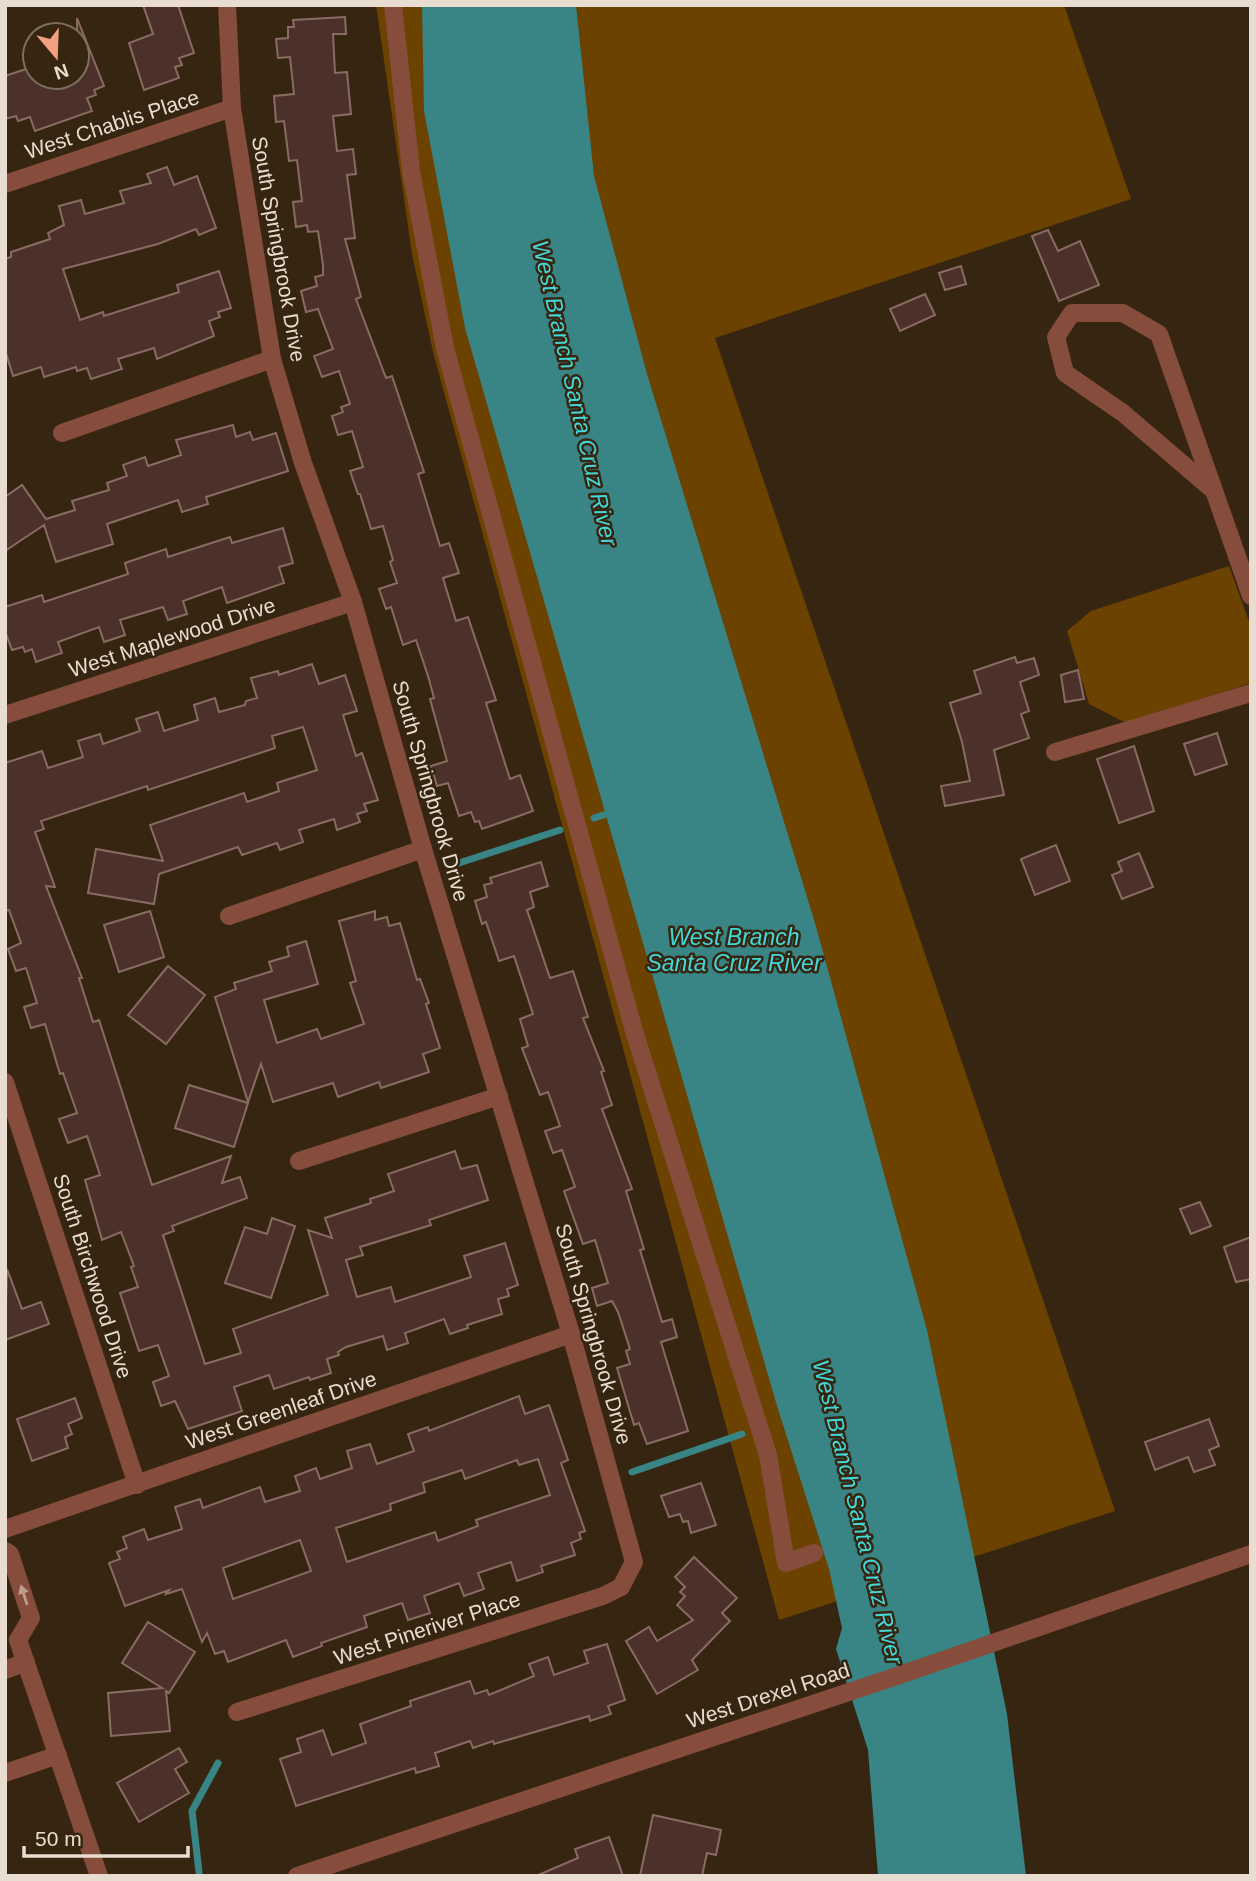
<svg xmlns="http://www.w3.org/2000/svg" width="1256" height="1881" font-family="Arial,sans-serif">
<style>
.green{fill:#6b4200}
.water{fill:#398484}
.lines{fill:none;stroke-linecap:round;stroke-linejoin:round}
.stream{stroke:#398484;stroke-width:7}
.building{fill:#4c312b;stroke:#8a6b64;stroke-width:2;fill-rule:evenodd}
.minor{stroke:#864d3d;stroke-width:18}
.oneway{fill:#bc9c8e}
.labels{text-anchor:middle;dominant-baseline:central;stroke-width:5;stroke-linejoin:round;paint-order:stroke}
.street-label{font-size:21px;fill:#e8ddd0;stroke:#352511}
.water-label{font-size:23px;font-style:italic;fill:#43d7d8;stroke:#352511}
</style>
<rect width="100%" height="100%" fill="#352511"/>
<g class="green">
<polygon points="376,5 1064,5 1131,199 715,338 1115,1511 779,1620 433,352 412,254"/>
<polygon points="1229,566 1251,627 1251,683 1126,723 1089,704 1067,631 1091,611"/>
</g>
<polygon class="water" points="422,5 576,5 594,176 647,374 815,923 927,1330 1007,1714 1026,1876 878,1876 868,1750 836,1649 842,1628 829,1569 777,1406 465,328 424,111"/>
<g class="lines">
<g class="stream">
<polyline points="594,818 613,812"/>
<polyline points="456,864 560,830"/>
<polyline points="632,1472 742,1434"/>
<polyline points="199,1872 192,1811 218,1763"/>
</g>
</g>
<g class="building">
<polygon points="143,5 178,5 194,53 179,58 182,65 175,67 179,78 144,90 129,43 153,34"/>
<polygon points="345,17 346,34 333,34 335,73 347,72 351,114 333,116 337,151 353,149 356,174 347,175 355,238 345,239 361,297 356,299 386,378 392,376 424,472 418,474 440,546 449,543 459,573 443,578 456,621 468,617 475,638 496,700 486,703 510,779 520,775 533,811 482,829 479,821 475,822 471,812 459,816 448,783 437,786 431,766 447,761 430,699 434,698 428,676 416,640 403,645 391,607 386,609 379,589 397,583 390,562 393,560 383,526 371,529 360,494 358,494 350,471 363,467 352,431 338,435 332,416 343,412 341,407 350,404 339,371 322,377 314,356 333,349 318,309 306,312 301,291 317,286 315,277 323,275 323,265 318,231 308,232 307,225 296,227 293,202 302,201 297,160 289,161 284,121 276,122 274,96 294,94 290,57 278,58 276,39 288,38 288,27 294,27 293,20"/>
<polygon points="77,18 104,86 94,90 96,95 87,98 92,111 35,131 30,117 18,121 16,116 5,119 5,76 35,66 35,77 77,77"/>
<polygon points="167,167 174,185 197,176 216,228 199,235 196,229 158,244 63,269 80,320 103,312 104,316 179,292 177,285 219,271 231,308 218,312 220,317 209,321 214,336 157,359 154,348 118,359 122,369 91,379 87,368 77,371 76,367 44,377 41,367 13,376 5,350 5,259 11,257 11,252 50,239 48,233 64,225 59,206 81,200 85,214 124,203 120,191 151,183 147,174"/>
<polygon points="1048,230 1058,251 1080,241 1099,285 1059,301 1032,236"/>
<polygon points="961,266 966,284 945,290 939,273"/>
<polygon points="925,294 935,315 900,331 890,309"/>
<polygon points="233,425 236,437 250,432 253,440 276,433 288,471 206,497 208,504 182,512 178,500 107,524 113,544 56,562 44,525 5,551 5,497 22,485 46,519 75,510 72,501 109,490 107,483 127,476 123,465 145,457 148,466 181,455 176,440"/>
<polygon points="283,528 293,563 279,567 284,583 227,603 222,587 183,601 187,614 168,620 163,607 120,620 125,635 104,642 99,627 58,642 62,653 36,662 32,649 25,652 23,647 12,650 5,631 5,607 42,595 44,602 128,574 125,563 166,549 168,557 230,537 232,543"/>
<polygon points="1015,657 1017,663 1034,658 1039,675 1020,682 1029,711 1021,714 1029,738 994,750 1004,795 945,806 941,786 970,781 962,742 950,703 981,693 974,671"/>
<polygon points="312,664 319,684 345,675 357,711 343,715 356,756 362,753 378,800 364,804 367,811 357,814 360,822 337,830 334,819 299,830 303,842 280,850 277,843 242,855 238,847 159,874 154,904 88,893 96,849 163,861 150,825 244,793 247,802 279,791 277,783 317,770 303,727 272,736 275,748 148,790 147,786 41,821 44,829 35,832 55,887 46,886 82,978 79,978 93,1022 99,1020 152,1185 231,1156 222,1183 240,1177 247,1198 172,1226 174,1231 163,1235 205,1364 241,1353 233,1329 328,1295 308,1230 332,1238 325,1218 371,1203 370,1199 394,1191 388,1174 455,1151 461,1169 477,1165 488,1200 429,1220 431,1225 360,1247 363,1255 346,1260 357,1297 391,1287 395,1302 471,1277 464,1256 505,1243 518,1285 507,1289 509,1296 498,1299 502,1314 467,1325 468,1328 450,1334 444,1319 405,1333 408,1343 387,1350 383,1336 346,1347 338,1352 339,1355 327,1359 331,1373 310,1380 309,1377 274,1389 269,1375 234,1387 242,1411 188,1429 175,1401 161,1406 153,1382 169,1376 158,1345 139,1351 120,1293 138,1287 131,1267 134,1266 121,1232 102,1240 85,1180 100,1175 87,1136 68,1143 59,1119 77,1113 63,1073 60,1074 45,1024 31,1028 24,1007 37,1003 26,968 16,971 8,949 21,943 9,910 5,911 5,763 42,751 48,768 83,757 78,741 100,734 103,744 140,731 136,719 158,712 164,731 198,720 194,705 215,698 219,712 245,705 246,701 257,698 251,678 278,671 279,675"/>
<polygon points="1078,670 1084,699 1065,702 1061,675"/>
<polygon points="1217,733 1227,764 1195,775 1184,744"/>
<polygon points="1134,746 1154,811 1119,823 1097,759"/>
<polygon points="1056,845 1070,881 1035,895 1021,859"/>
<polygon points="1139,853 1153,887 1122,899 1112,875 1122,871 1118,862"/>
<polygon points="541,862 548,886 530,892 534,907 527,910 550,978 573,971 588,1017 583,1018 604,1071 601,1072 612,1105 602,1109 632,1189 626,1191 644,1249 640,1250 662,1322 672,1319 677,1337 661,1342 688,1431 647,1444 639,1423 634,1425 617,1368 630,1364 626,1351 630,1349 618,1312 612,1301 597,1306 592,1288 608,1283 595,1240 583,1244 564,1191 575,1187 562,1150 553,1153 545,1131 560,1126 548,1092 540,1095 522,1048 528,1046 520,1019 533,1014 514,956 499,961 486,922 482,924 475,901 487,897 484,885 492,883 490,878"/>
<polygon points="150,911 164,957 119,972 104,925"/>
<polygon points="375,911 375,920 387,917 389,926 400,923 417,980 420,979 429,1003 426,1004 440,1048 423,1054 429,1072 381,1088 379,1082 338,1097 333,1083 273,1102 261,1064 248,1102 215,997 236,989 234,983 272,971 269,962 289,956 287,947 306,941 318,984 264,1000 277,1043 317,1029 321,1039 364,1024 350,983 356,981 339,921"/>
<polygon points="168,966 205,995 166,1044 128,1015"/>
<polygon points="189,1085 248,1103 234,1147 175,1128"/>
<polygon points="1200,1202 1211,1226 1191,1234 1180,1209"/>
<polygon points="272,1218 295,1226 271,1298 225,1283 245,1227 267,1234"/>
<polygon points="1251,1237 1251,1279 1236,1282 1224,1247"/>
<polygon points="7,1269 22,1309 41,1302 49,1324 5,1340"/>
<path d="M519,1396l6,18 24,-9 19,55 -7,3 24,68 -6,2 2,6 -10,4 4,12 -34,11 2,6 -26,9 -6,-19 -33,11 6,16 -20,7 -5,-13 -35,13 6,17 -22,7 -6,-17 -38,13 3,11 -46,16 1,3 -29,11 -7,-17 -58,22 -4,-11 -9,3 -8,-21 -5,9 -20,-53 -16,5 3,-4 -44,16 -16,-43 11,-4 -3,-7 10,-4 -4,-11 21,-8 4,11 34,-11 -7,-22 25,-8 3,9 57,-21 5,15 35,-11 -5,-15 21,-8 4,11 32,-11 -5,-17 23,-7 7,20 37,-13 -6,-17 20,-7 1,4zM538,1459l12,36 -74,25 2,6 -40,15 -3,-9 -88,30 -11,-34 55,-18 -1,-6 35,-12 -2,-9 39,-13 3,9 52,-19 2,5zM300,1540l11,31 -78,28 -10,-31z"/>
<polygon points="75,1398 82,1418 68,1424 72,1434 65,1437 68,1448 32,1461 17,1419"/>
<polygon points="1209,1419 1219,1446 1209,1450 1215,1465 1194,1472 1188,1457 1155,1470 1145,1442"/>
<polygon points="701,1483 716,1525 691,1533 688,1521 683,1522 680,1514 669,1517 661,1496"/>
<polygon points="694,1557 737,1598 722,1613 730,1621 692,1660 698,1670 657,1694 626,1641 649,1627 657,1641 693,1620 677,1605 685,1596 680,1592 685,1587 675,1577"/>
<polygon points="148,1622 195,1652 169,1693 166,1691 170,1731 111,1736 108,1693 162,1688 122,1663"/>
<polygon points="607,1644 625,1700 608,1706 611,1714 590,1721 589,1716 494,1744 493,1741 473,1748 470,1741 435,1753 439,1766 416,1773 415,1768 296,1806 280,1759 301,1752 297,1739 323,1730 332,1755 366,1743 360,1724 411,1706 410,1701 470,1681 475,1694 487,1690 489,1695 534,1676 529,1664 548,1657 554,1675 588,1663 584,1651"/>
<polygon points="179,1748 187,1762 175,1769 189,1793 139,1822 117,1783"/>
<polygon points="653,1815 721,1830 716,1855 707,1853 702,1876 640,1876"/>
<polygon points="609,1837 623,1876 536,1876 578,1858 575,1849"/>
</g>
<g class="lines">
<g class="minor">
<polyline points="227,5 232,108 272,359 303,463 353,602 423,849 571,1334 634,1562 621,1587 603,1596 237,1712"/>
<polyline points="393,5 411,171 445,348 634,1031 768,1455 786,1563 814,1553"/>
<polyline points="5,184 232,108"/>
<polyline points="62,433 272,359"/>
<polyline points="1213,490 1123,413 1065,373 1056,337 1072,313 1123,313 1159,334 1251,596"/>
<polyline points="5,715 353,602"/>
<polyline points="1055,752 1251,693"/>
<polyline points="229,916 423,849"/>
<polyline points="5,1082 137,1485"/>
<polyline points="299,1161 499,1096"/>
<polyline points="5,1529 571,1334"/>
<polyline points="5,1551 10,1554 31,1618 18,1640"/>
<polyline points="18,1640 99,1876"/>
<polyline points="5,1670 26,1662"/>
<polyline points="5,1773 58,1755"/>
<polyline points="297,1876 888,1679 1251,1554"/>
</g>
</g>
<defs><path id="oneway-solid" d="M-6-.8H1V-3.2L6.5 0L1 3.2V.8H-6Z" transform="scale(1.75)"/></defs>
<use class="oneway" href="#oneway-solid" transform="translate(24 1595) rotate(-108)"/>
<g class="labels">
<g class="street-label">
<text transform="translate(112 124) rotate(-18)">West Chablis Place</text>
<text transform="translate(279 249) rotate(80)">South Springbrook Drive</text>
<text transform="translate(172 637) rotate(-18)">West Maplewood Drive</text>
<text transform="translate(431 791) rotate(74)">South Springbrook Drive</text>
<text transform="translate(93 1276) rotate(72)">South Birchwood Drive</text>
<text transform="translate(594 1334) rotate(74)">South Springbrook Drive</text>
<text transform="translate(281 1410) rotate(-19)">West Greenleaf Drive</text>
<text transform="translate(427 1628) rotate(-18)">West Pineriver Place</text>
<text transform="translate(768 1695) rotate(-18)">West Drexel Road</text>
</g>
<g class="water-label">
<text transform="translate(575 393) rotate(77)">West Branch Santa Cruz River</text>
<text x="734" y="937">West Branch<tspan x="734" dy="26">Santa Cruz River</tspan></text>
<text transform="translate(858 1512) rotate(76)">West Branch Santa Cruz River</text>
</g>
</g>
<rect width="1256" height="1881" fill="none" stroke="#e8ddd0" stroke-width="14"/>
<g transform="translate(56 56) rotate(161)"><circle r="33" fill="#352511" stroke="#7d6f5d" stroke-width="2"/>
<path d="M0-5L12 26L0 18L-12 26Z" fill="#f2a081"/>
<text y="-10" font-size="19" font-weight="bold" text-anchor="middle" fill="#e8ddd0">N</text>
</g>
<path d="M24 1846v10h164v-10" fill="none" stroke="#e8ddd0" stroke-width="3.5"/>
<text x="35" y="1846" font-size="21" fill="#e8ddd0" stroke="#352511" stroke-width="5" paint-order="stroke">50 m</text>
</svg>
